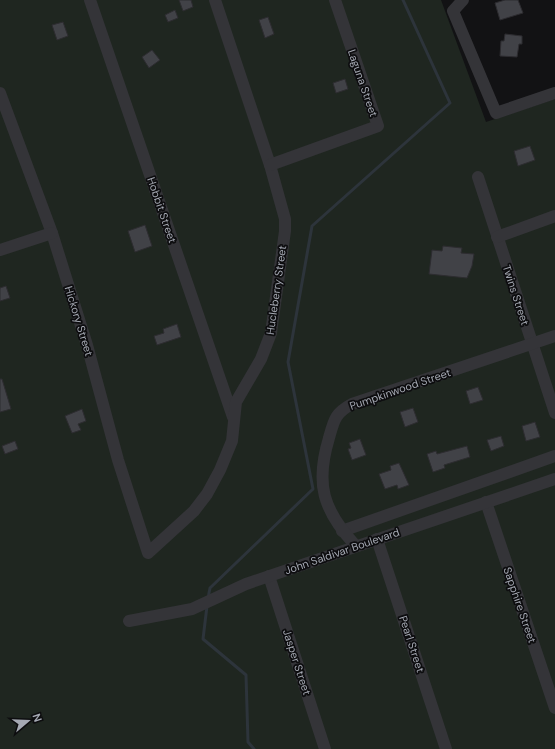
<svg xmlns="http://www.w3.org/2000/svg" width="555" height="749" font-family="'DM Sans',sans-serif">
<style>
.green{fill:#1f2620}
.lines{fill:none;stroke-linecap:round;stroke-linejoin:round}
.stream{stroke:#2d343b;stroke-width:3}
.building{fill:#414247;stroke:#2d2c30}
.minor{stroke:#343438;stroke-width:12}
.labels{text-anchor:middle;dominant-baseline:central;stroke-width:3.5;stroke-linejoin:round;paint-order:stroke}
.street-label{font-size:11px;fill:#a5a9b3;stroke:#0d0d0f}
</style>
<rect width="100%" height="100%" fill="#121214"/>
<polygon class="green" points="0,0 441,0 486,122 555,99 555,749 0,749"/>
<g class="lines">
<g class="stream">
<polyline points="208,598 210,588 313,489 288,362 312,226 450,103 403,0"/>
<polyline points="207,606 203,639 246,675 248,742 254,749"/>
</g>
</g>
<g class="building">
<polygon points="179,0 191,0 193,7 183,11"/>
<polygon points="505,0 518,0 523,13 500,20 495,3"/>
<polygon points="175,10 178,18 168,22 165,15"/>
<polygon points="268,17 274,34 265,38 259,20"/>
<polygon points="63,22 68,36 57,40 52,25"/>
<polygon points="505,34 522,36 522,44 519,44 517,57 500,56 501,41 504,41"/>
<polygon points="152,50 160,60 149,68 142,57"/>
<polygon points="345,79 348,89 336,93 333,83"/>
<polygon points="530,146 535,160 518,166 514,151"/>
<polygon points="145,225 152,246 135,252 128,231"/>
<polygon points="443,246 462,248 461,253 474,254 472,266 467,278 429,274 432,250 442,251"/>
<polygon points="6,286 10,298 0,301 0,288"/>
<polygon points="177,324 181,337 157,345 154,336 164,333 163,329"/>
<polygon points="0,379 2,379 11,409 0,412"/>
<polygon points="478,387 483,400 470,404 466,391"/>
<polygon points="413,408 418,422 405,427 400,412"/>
<polygon points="82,409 86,421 78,424 81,430 72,433 65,416"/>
<polygon points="535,422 540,437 526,441 522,426"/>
<polygon points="501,436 504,446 491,451 487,440"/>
<polygon points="360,439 366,455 352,460 348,449 351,448 349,443"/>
<polygon points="15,441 18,449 5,454 2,446"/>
<polygon points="467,446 470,457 444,465 445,468 433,472 427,454 436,451 437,454"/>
<polygon points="399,463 409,485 398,489 397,485 385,489 379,474 391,470 390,466"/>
</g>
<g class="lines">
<g class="minor">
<polyline points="90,0 233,417"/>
<polyline points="463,0 453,11 496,113 555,93"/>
<polyline points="0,93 52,233 87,345 118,460 148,553 194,511 207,494 220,470 232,441 236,402 261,359 271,333 285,231 285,219 270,165 215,0"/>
<polyline points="270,165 378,126 335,0"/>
<polyline points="478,177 555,413"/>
<polyline points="497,237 555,216"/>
<polyline points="0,250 52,233"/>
<polyline points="486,502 555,708"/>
<polyline points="342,531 555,456"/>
<polyline points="377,539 446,749"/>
<path d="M355,545c-32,-35 -40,-61 -26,-107 5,-18 6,-25 23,-34l203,-68"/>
<polyline points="269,576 325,749"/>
<polyline points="129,621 192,609 246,584 555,479"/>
</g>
</g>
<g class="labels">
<g class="street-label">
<text transform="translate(363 83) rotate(71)">Laguna Street</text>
<text transform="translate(162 210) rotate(71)">Hobbit Street</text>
<text transform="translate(276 290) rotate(-82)">Hucleberry Street</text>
<text transform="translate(516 295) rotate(72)">Twins Street</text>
<text transform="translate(79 321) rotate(73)">Hickory Street</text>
<text transform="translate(400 389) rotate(-19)">Pumpkinwood Street</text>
<text transform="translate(342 551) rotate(-19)">John Saldivar Boulevard</text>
<text transform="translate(520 605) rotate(71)">Sapphire Street</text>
<text transform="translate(412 644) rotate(72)">Pearl Street</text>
<text transform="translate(297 662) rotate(72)">Jasper Street</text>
</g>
</g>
<g transform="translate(28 721) rotate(71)" stroke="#0d0d0f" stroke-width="3" paint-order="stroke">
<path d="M0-3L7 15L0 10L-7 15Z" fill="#a5a9b3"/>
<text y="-6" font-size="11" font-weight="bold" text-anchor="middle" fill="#a5a9b3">N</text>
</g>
</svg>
